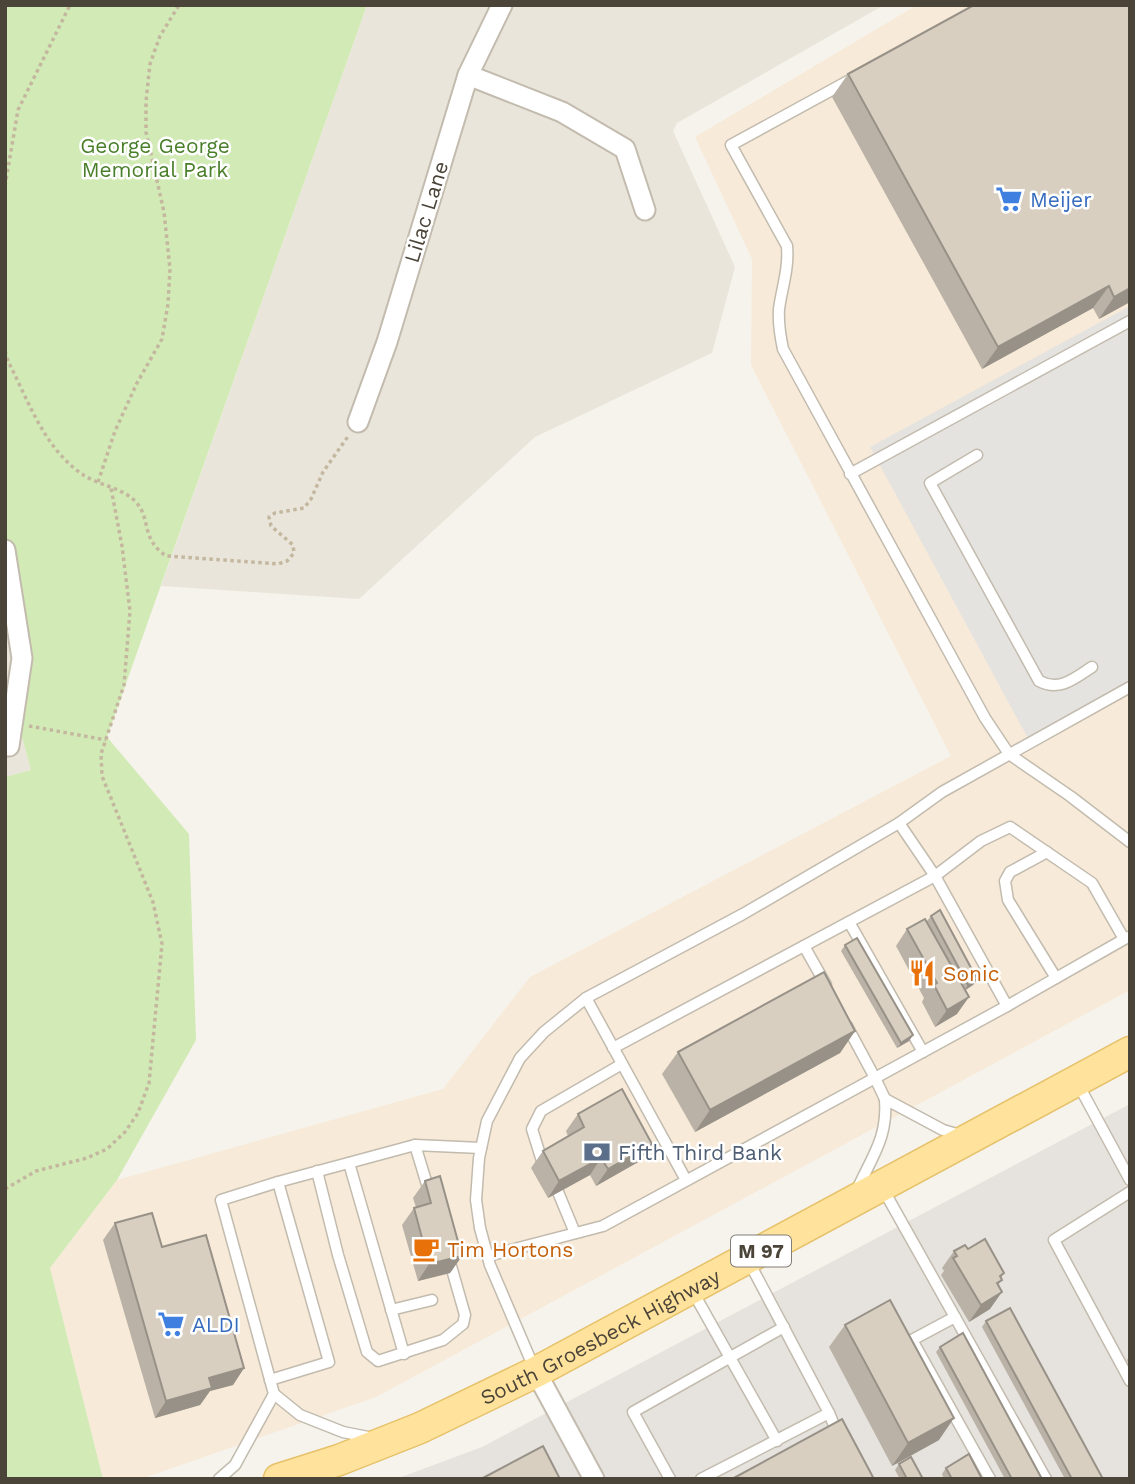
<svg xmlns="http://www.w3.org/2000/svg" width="1135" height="1484" font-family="'Work Sans',sans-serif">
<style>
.residential{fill:#eae5da}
.commercial{fill:#f7ead8}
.industrial{fill:#e6e2dd}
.green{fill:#d2eab5}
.parking{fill:#e5e3e0}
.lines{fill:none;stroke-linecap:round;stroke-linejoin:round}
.service-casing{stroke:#c2bbae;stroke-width:13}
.minor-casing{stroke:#c2bbae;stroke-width:23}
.primary-casing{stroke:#e6c16a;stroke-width:33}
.path{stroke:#c4b79f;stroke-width:3.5;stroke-dasharray:3.5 3.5;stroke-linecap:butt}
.service{stroke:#fff;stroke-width:10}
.minor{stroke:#fff;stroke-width:19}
.primary{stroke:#ffe39c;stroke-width:30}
.wall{fill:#bab2a6}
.shaded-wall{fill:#979187}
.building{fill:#d8cfc1;stroke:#979187;stroke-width:2}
.labels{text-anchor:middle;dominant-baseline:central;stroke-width:5;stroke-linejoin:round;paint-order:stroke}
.shield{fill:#fff;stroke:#817c74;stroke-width:2}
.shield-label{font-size:19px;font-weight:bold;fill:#4b4439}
.park-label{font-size:21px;fill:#4a7f2a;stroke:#fff}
.shop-label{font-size:21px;fill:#366cbe;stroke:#fff;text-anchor:start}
.street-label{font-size:21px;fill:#4b4439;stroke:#fff}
.food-label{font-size:21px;fill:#c56008;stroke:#fff;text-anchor:start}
.service-label{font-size:21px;fill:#4e5e75;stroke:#fff;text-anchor:start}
</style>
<rect width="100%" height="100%" fill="#f6f3ec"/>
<g class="residential">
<polygon points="367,5 884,5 677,123 673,131 735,267 712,353 535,437 359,599 161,586"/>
<polygon points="5,550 22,658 15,711 31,770 5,777"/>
</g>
<polygon class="commercial" points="917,5 1130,5 1130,990 376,1397 141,1479 103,1479 50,1268 117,1180 443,1089 530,977 951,756 751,365 752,259 695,137"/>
<polygon class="industrial" points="1130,1104 1130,1479 396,1479 482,1447"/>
<polygon class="green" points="5,5 367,5 107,737 189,834 196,1040 117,1180 50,1268 103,1479 5,1479 5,777 31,770 15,711 22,658 5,550"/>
<polygon class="parking" points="1130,306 1130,690 1030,742 870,447"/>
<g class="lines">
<g class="service-casing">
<g id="service">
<path d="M850,80l-119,65 56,101c2,23 -5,41 -8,63 -1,14 1,26 4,40l202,369 24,36 61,42 60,46"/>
<path d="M977,455l-47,28 109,198c21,11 36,-3 53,-14"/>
<polyline points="850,474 1130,321"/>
<polyline points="899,823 935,876 981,841 1010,827 1092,883 1124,939"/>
<polyline points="1047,852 1010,872 1005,881 1008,900 1056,978"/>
<polyline points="849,922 923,1052"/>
<polyline points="804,946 826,985"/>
<polyline points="586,998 686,1180"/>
<polyline points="1007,1006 1128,937"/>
<polyline points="613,1048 935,876 1007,1006 875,1078 847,1026"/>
<polyline points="1078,1084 1130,1180"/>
<polyline points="415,1145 429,1191"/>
<polyline points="542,1161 532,1129 541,1111 622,1064"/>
<polyline points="349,1163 404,1354"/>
<polyline points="317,1171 338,1255 367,1352 378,1361 443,1340 463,1324 465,1315 449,1259"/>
<polyline points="883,1189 1046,1479"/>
<path d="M857,1190c15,-34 31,-52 28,-91l58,31 17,5"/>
<polyline points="558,1192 575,1233"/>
<polyline points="1130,1192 1054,1240 1130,1381"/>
<polyline points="488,1256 603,1226 875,1078 885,1099"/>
<polyline points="749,1262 829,1413 838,1435"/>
<polyline points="693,1292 777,1441"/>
<polyline points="391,1310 432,1300"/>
<polyline points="955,1317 912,1340 990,1479"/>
<polyline points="534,1368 490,1265 480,1228 476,1200 479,1158 487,1121 520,1058 544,1032 586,998 743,914 899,823 942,792 1130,687"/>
<polyline points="270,1380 329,1362 278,1182"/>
<polyline points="274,1394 221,1200 278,1182 415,1145 481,1148"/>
<polyline points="219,1479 235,1465 274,1394 300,1415 343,1432 373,1438"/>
<polyline points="670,1479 633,1412 784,1327"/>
<polyline points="701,1479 829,1413"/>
</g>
</g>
<g class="minor-casing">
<g id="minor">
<polyline points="468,75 562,112 625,149 645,210"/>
<polyline points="358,422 387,342 468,75 502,5"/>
<polyline points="5,550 22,658 9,746"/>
<polyline points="536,1372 594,1479"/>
</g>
</g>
<g class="primary-casing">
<g id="primary">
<path id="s1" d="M279,1479l60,-19 81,-32 116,-56 594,-320"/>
</g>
</g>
<g class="path">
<polyline points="5,186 18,110 70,5"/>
<path d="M5,351l3,10c20,39 36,87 74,113 15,11 39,13 53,27 17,18 5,37 31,55l112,8 9,-3 7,-8 -1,-8 -22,-19 -2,-9 6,-4 29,-5 7,-9 12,-27 26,-37"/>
<polyline points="98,482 115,431 137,383 162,339 168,304 170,269 164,212 146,132 146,101 150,64 160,36 179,5"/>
<polyline points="29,726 106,740"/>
<polyline points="5,1189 36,1171 87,1158 107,1149 125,1132 138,1113 149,1083 162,944 153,902 102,776 101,754 124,685 130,611 122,546 111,488"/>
</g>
<use href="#service" class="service"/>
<use href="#minor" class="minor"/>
<use href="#primary" class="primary"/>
</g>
<g class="wall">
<polygon points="848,74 1130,302 1099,319 1093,308 982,369 832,97"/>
<polygon points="931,916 977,979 973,985 965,990 957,1014 935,1027 922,1002 924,998 896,946 907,929 927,921"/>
<polygon points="845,945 913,1035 909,1041 897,1048 841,951"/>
<polygon points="855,1031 840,1053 695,1132 662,1074 678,1052"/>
<polygon points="578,1114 640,1161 596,1186 590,1175 548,1198 531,1168 543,1151 568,1136 566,1131"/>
<polygon points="425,1181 462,1256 450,1273 418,1281 402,1225 414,1208 416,1207 413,1198"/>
<polygon points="115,1223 162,1247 244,1368 233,1385 210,1391 200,1405 155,1418 103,1240"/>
<polygon points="968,1249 1004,1273 1001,1278 1002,1280 998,1285 990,1309 969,1322 941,1275 944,1271 942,1268 954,1251"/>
<polygon points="986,1321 1103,1479 1065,1479 982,1327"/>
<polygon points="845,1325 939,1440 892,1466 829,1347"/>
<polygon points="940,1347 1042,1479 1005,1479 936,1352"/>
<polygon points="1130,1356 1130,1367 1127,1360"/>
<polygon points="899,1464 923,1479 900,1479 895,1470"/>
<polygon points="946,1468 982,1479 944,1479 942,1474"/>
</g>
<g class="shaded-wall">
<polygon points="1109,286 1093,308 982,369 998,347"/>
<polygon points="1130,288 1130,302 1099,319 1114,297"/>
<polygon points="977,979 973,985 964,991 968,985"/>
<polygon points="969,997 957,1014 935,1027 947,1010"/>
<polygon points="855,1031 840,1053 695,1132 710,1110"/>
<polygon points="913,1035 909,1041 897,1048 901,1043"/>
<polygon points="652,1144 640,1161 596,1186 608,1169"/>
<polygon points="601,1158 590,1175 548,1198 559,1181"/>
<polygon points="462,1256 450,1273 418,1281 429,1264"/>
<polygon points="1002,1292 990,1309 969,1322 981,1305"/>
<polygon points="244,1368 233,1385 210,1391 200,1405 155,1418 166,1401 209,1378"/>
<polygon points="954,1418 939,1440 892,1466 908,1443"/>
</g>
<g class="building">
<polygon points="974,5 1130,5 1130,288 1114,297 1109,286 998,347 848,74"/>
<polygon points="940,910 977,979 968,985 931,916"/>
<polygon points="925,919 969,997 947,1010 934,985 937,983 907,929"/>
<polygon points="857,938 913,1035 901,1043 845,945"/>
<polygon points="824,972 855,1031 710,1110 678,1052"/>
<polygon points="622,1089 652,1144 608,1169 601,1158 559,1181 543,1151 584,1127 578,1114"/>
<polygon points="440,1176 462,1256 429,1264 414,1208 431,1203 425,1181"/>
<polygon points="152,1213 162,1247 206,1235 244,1368 209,1378 212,1388 166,1401 115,1223"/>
<polygon points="985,1239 1004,1273 1000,1276 1002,1280 997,1283 1002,1292 981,1305 953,1258 957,1256 954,1251 965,1245 968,1249"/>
<polygon points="890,1300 954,1418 908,1443 845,1325"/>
<polygon points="1010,1308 1103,1479 1072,1479 986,1321"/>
<polygon points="963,1333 1042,1479 1012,1479 940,1347"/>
<polygon points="842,1419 874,1479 732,1479"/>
<polygon points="543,1446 560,1479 481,1479"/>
<polygon points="969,1454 982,1479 952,1479 946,1468"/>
<polygon points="911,1457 923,1479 907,1479 899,1464"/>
</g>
<defs>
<g id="supermarket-bare" transform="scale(2.1)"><path d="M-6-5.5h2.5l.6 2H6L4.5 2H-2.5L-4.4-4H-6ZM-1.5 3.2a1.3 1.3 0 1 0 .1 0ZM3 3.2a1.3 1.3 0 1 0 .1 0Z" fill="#3f7fe0" stroke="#fff" stroke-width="2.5" paint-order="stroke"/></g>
<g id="restaurant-bare" transform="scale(2.1)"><path d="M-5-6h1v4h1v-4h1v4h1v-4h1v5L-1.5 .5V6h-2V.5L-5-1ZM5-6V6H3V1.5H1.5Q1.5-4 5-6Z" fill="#e8710a" stroke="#fff" stroke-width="2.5" paint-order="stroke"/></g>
<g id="bank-bare" transform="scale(2.1)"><path d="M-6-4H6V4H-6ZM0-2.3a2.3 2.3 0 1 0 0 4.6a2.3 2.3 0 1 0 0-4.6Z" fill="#5c6f8a" stroke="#fff" stroke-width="2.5" paint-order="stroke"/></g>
<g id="cafe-bare" transform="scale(2.1)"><path d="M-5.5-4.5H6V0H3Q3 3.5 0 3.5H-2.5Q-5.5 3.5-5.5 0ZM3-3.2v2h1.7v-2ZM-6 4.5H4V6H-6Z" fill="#e8710a" stroke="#fff" stroke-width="2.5" paint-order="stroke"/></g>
</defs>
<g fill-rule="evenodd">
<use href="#supermarket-bare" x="1009" y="199"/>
<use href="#restaurant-bare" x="922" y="973"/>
<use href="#bank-bare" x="597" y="1152"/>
<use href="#cafe-bare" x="426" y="1249"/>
<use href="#supermarket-bare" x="171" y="1324"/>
</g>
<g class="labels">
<rect class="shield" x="731" y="1235.5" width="60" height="31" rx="5"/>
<g class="shield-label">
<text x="761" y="1251">M 97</text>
</g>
<g class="park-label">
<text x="155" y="145">George George<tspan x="155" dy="24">Memorial Park</tspan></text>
</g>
<g class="shop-label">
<text x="1030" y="199">Meijer</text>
<text x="192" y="1324">ALDI</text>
</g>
<g class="street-label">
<text transform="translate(426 212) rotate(-73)">Lilac Lane</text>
<text stroke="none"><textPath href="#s1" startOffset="352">South Groesbeck Highway</textPath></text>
</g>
<g class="food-label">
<text x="943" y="973">Sonic</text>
<text x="447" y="1249">Tim Hortons</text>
</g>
<g class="service-label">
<text x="618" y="1152">Fifth Third Bank</text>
</g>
</g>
<rect width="1135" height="1484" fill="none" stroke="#4b4439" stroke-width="14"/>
</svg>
